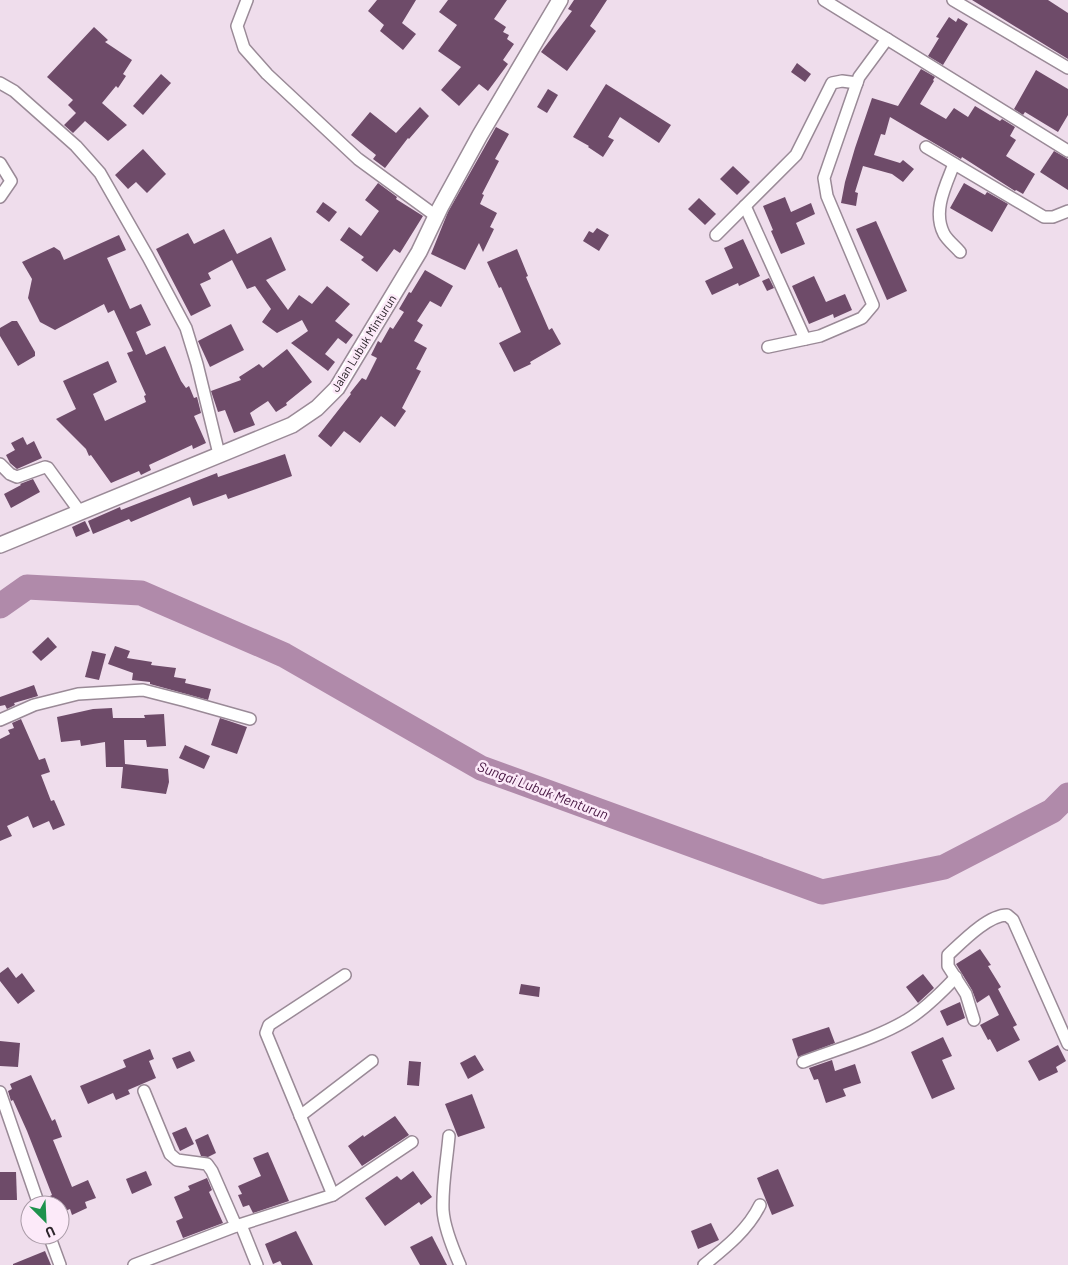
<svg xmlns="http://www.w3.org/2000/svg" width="1068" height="1265" font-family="Barlow,sans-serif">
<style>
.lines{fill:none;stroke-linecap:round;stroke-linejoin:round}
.river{stroke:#b08aaa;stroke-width:25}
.building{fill:#6e4b69}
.minor-casing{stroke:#9a8a97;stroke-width:14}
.tertiary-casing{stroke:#9a8a97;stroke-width:18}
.minor{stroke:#fff;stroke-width:11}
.tertiary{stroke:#fff;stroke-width:15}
.labels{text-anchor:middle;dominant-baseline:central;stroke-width:5;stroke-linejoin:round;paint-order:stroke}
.street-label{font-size:12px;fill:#2c252b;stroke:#fceaf9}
.water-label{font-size:14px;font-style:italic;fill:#43123e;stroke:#fceaf9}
</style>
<rect width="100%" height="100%" fill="#efddec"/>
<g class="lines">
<polyline class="river" points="0,606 27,587 141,593 284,655 481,768 822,892 944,867 1052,811 1068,795"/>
</g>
<g class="building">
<polygon points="377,0 416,0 402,23 416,34 403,50 380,31 384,25 368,11"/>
<polygon points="448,0 507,0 494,19 506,27 503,32 509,35 507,39 514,44 503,60 508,64 488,91 479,84 459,106 441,90 461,67 438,51 457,25 439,12"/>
<polygon points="574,0 607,0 590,26 596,31 567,71 541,52 572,11 568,9"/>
<polygon points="972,0 1048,0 1068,13 1068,59"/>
<polygon points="949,17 956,22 958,18 968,24 943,65 928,56 939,38 936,37"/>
<polygon points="94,27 108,40 105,42 132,60 123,74 126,76 118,88 116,86 102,103 127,125 108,141 85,121 73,133 64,125 76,113 68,105 73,100 47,77"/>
<polygon points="797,63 811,74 805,82 791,72"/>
<polygon points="921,69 935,77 933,80 934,81 920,104 946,119 954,108 968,117 975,106 1000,121 1002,119 1015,127 1010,136 1016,140 1006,156 1035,174 1023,194 1016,190 1015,191 962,157 961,159 890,117 885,135 881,134 874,155 900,163 903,160 914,169 903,182 892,174 863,166 855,192 858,193 856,206 841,203 845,182 855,148 872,98 898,106"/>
<polygon points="1036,70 1068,89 1068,115 1058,132 1025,112 1023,115 1014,109"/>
<polygon points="161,74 171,83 143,115 133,106"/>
<polygon points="606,84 671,125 659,143 620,117 608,137 614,140 603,157 588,147 589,146 573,137"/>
<polygon points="548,89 558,95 547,113 537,107"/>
<polygon points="420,107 429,116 409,139 408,138 385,168 373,159 376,155 351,135 370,112 396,133"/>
<polygon points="496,127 509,134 495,159 499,161 482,194 484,195 480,204 497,213 490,227 494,229 483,252 479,243 465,270 431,254 448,212"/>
<polygon points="143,149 166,174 147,193 136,182 128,189 115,175"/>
<polygon points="1054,151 1068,159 1068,190 1040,172"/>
<polygon points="733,166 750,182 737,195 720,179"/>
<polygon points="378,183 397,197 396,199 423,216 400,253 394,249 377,272 361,260 364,257 340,240 349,227 361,236 379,211 365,200"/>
<polygon points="964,183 985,195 987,192 1008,204 992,232 950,208"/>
<polygon points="785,197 791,212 811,203 815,214 796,223 805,244 781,254 771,231 773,230 763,206"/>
<polygon points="699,198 716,214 705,225 688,209"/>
<polygon points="323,202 337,212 329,222 316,212"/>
<polygon points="876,221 907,291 887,300 856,229"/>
<polygon points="597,228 609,235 599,251 583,241 589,231 593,233"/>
<polygon points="224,229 237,254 271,237 286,270 266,280 288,310 299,295 312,304 327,286 350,304 335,321 353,335 346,344 338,338 325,354 335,362 328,371 291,343 308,331 302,320 277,333 262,322 271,309 255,286 247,289 232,260 208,273 211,279 200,284 211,306 191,316 156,249 188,233 194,244"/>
<polygon points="119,235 126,250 107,258 130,309 141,304 151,325 136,332 146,355 165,346 181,381 186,388 189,386 194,398 197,397 201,413 194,416 206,443 193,449 192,445 149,465 151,470 141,475 139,471 111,483 91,455 89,456 86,449 56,419 76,409 63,381 108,361 117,382 93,394 105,421 146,402 144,396 146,395 127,353 133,351 114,310 108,313 104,304 55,330 40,322 28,298 32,279 22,262 54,247 60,251 64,260"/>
<polygon points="743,239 760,276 739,286 738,283 712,295 705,281 733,268 724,248"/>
<polygon points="517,249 528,276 526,277 549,330 552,328 561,344 530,362 531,364 514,372 499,343 521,332 501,287 499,288 487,262"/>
<polygon points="425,270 453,286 441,307 430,301 417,321 423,325 414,341 427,348 416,369 421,371 402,408 406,411 395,427 381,416 360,443 344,431 331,447 318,436 351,394 350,393 362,378 366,380 377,358 371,355 378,341 381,343 390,327 393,329 404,312 399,309 409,292 411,293"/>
<polygon points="814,276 826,302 845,294 852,310 834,318 833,314 809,324 792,286"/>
<polygon points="769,278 774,288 767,291 762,281"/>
<polygon points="12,321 17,321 35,352 35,356 18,366 0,336 0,328"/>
<polygon points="231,324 244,350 210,367 198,341"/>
<polygon points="287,349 312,382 286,403 287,405 276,412 268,401 250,413 255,425 234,433 225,410 218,412 211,391 241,380 239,377 259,364 263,368"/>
<polygon points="23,437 27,445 34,441 42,458 17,469 10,463 6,455 15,450 11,443"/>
<polygon points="285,454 292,476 228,499 226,494 193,506 190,497 131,522 129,519 93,534 88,521 120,507 121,510 217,473 218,477"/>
<polygon points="33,479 40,492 11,508 4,494 21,485 20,484"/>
<polygon points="85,521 90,531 76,537 72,527"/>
<polygon points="48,637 57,647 41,661 32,652"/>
<polygon points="115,646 130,651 127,658 152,662 151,665 176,668 174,677 186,679 185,683 211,689 208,700 150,684 150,682 132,680 133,673 108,664"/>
<polygon points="92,651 106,654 99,680 85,677"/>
<polygon points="34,685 38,696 14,703 15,705 7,709 5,705 0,706 0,697"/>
<polygon points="112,708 113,718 145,718 144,715 164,714 166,746 147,747 146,740 124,740 125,764 168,769 169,782 166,794 121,788 123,767 106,767 105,742 81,746 80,740 61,742 57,717 93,709"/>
<polygon points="220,718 247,727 237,754 211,745"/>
<polygon points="21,719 39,760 45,758 50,772 41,775 51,801 54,800 65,825 53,830 49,821 33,828 28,816 7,826 12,836 0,841 0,739 10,734 8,730 14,728 12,723"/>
<polygon points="185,745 210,756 204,769 179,758"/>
<polygon points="980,949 991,965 988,966 1001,987 998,989 1017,1025 1013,1027 1020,1040 997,1052 990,1039 988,1040 980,1025 999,1015 989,995 977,1003 972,990 956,964"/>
<polygon points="8,967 16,978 22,973 35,991 18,1004 0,981 0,973"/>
<polygon points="923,974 934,988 918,1003 906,987"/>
<polygon points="521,984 540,987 539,997 519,994"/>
<polygon points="960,1002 965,1018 947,1026 940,1011"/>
<polygon points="829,1027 835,1043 798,1057 792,1039"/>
<polygon points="943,1037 952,1056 942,1060 955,1089 932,1099 911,1052"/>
<polygon points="0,1041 20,1043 18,1067 0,1066"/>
<polygon points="1058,1045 1066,1061 1056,1067 1058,1072 1039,1081 1028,1061"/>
<polygon points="150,1049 154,1059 149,1061 156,1078 128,1090 130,1094 116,1100 113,1093 88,1104 80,1086 126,1067 123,1060"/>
<polygon points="190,1051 195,1061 177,1069 172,1058"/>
<polygon points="475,1055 484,1070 468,1079 460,1063"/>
<polygon points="832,1060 835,1071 855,1064 861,1083 843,1089 846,1096 826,1103 818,1079 814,1080 809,1068"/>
<polygon points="409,1061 421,1062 419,1086 407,1085"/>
<polygon points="31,1075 52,1121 55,1119 62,1137 53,1140 72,1187 88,1180 96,1198 85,1202 87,1208 72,1215 70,1209 60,1213 60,1205 54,1205 50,1196 52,1195 27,1131 13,1100 11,1101 8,1091 12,1089 10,1084"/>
<polygon points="472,1094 485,1128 458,1137 445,1104"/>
<polygon points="395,1116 409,1135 362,1166 348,1146 363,1135 364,1137"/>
<polygon points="186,1127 194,1144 180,1151 172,1133"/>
<polygon points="208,1134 216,1153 208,1157 201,1156 195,1140"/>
<polygon points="268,1152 289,1201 253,1213 249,1205 243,1207 238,1195 242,1194 238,1186 261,1176 253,1158"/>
<polygon points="778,1169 794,1206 772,1215 757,1178"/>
<polygon points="146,1171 152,1185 132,1194 126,1179"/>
<polygon points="413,1171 432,1197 421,1205 419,1202 385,1226 365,1198 397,1176 401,1180"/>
<polygon points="0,1172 16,1172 17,1200 0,1200"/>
<polygon points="207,1178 212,1190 209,1192 223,1223 183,1238 176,1221 183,1218 174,1197 190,1190 188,1186"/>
<polygon points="711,1223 719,1240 698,1249 691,1231"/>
<polygon points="296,1231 313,1265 282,1265 280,1261 273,1264 265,1244"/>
<polygon points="432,1236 447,1265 420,1265 410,1247"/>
<polygon points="45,1251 51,1265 13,1265 13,1264"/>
</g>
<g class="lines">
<g class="minor-casing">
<g id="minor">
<polyline points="247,0 237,26 244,48 267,74 358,159 436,216"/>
<polyline points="824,0 1068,151"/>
<polyline points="953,0 1068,68"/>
<polyline points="0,83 14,91 76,146 100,173 148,257 186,328 197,364 219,454"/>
<polyline points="926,147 1044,217 1053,217 1068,211"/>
<polyline points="0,163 11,181 0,197"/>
<path d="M954,164c-8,21 -22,47 -10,70 4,7 11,12 16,18"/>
<polyline points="745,206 805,339"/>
<polyline points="716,235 796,155 832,83 842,81 857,83"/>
<polyline points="768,347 820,336 862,318 873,305 827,196 824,178 859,77 887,39"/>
<polyline points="0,464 10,474 17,477 45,467 48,468 80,512"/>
<polyline points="0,720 34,705 78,694 143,690 186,701 250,719"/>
<path d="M974,1020l-8,-26 -18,-28v-11c14,-13 40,-40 59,-40l6,5 55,124"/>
<path d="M803,1062c34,-13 72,-23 104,-42 18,-11 34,-27 49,-43"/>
<polyline points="0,1092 39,1205"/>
<polyline points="300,1116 372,1061"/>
<path d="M449,1136c-2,24 -7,49 -6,74 1,17 10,39 17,55"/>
<polyline points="333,1195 266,1033 269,1025 345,975"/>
<polyline points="241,1225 257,1265"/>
<polyline points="236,1226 333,1195 412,1142"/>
<polyline points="49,1235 60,1265"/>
<polyline points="134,1265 236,1226 212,1171 207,1164 177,1160 170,1154 144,1091"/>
<path d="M704,1265c21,-17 44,-35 56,-60"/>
</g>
</g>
<g class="tertiary-casing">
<polyline id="tertiary" points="0,545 292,425 317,408 337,388 419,252 440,208 480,135 560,0"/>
</g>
<use href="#minor" class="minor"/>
<use href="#tertiary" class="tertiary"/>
</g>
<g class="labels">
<g class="street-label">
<text transform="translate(363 343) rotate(-58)">Jalan Lubuk Minturun</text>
</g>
<g class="water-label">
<text transform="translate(543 790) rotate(21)">Sungai Lubuk Menturun</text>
</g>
</g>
<g transform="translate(45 1220) rotate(156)"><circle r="24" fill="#fceaf9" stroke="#a99ba7"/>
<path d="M0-4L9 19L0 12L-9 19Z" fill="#1e924d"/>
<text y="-8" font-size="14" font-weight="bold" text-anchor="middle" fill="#2c252b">U</text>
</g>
</svg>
